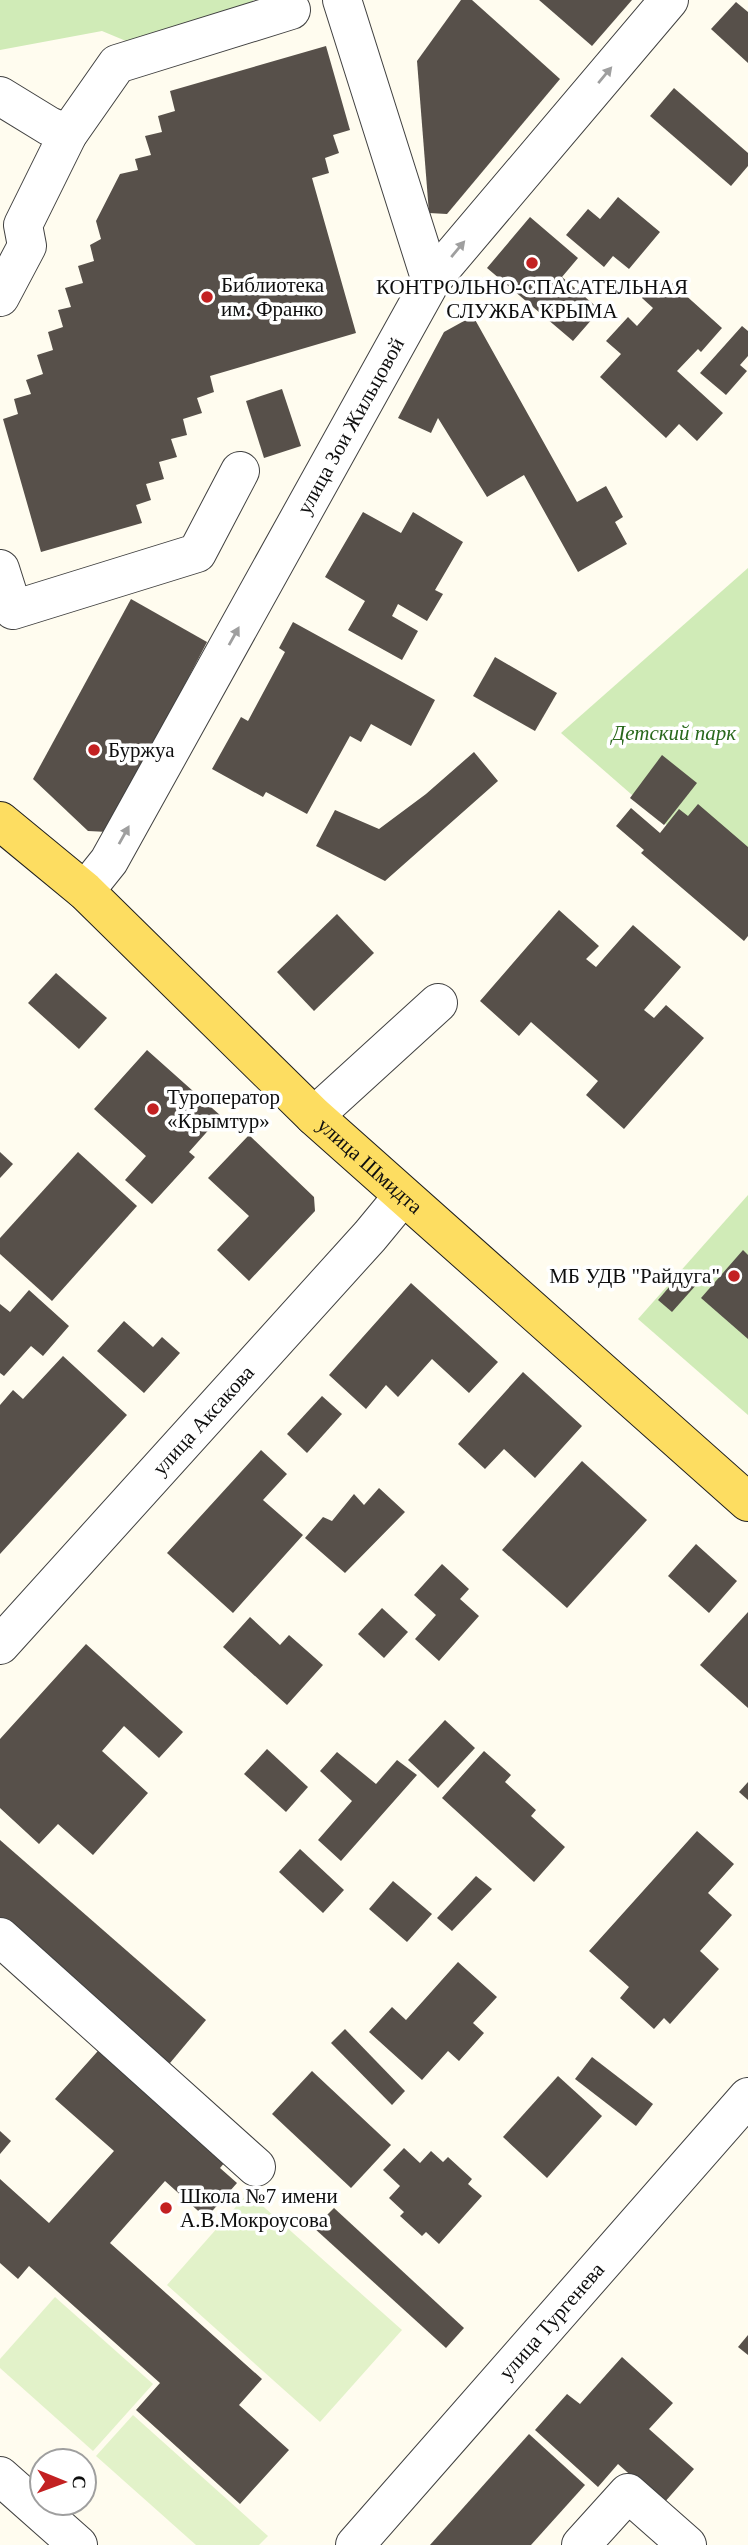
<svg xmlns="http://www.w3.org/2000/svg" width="748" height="2545" font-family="'Times New Roman',serif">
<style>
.green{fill:#d0ebb7}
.pitch{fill:#e2f2c9}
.building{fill:#57504a}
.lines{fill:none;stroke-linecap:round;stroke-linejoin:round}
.minor-casing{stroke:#414141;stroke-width:40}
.major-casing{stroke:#1f1f1f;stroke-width:40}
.minor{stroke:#fff;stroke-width:38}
.major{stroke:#fddd61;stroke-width:38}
.oneway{fill:#9f9f9f}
.poi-dot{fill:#c32122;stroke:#fff;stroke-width:2.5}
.labels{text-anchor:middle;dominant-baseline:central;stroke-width:7;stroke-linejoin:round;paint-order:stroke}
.poi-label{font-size:21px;fill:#0e0e0e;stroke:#fff;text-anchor:start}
.street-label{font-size:21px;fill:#0e0e0e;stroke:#fff}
.park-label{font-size:21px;font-style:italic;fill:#29681c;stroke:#fff}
</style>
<rect width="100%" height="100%" fill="#fffcef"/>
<g class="green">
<polygon points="0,0 253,0 254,3 138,46 102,31 0,50"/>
<polygon points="748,568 748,896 561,733"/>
<polygon points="748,1195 748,1415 638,1319"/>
</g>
<g class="pitch">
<polygon points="248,2193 402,2330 320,2422 167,2285"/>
<polygon points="55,2297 153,2384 93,2451 0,2368 0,2359"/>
<polygon points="133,2415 268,2536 259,2545 196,2545 96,2456"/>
</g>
<g class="building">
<polygon points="461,0 472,0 560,79 447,214 429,213 417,61"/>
<polygon points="539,0 632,0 592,46"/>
<polygon points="736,2 748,12 748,63 711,29"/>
<polygon points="326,46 350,130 333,135 339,153 325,158 329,173 312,178 356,333 210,376 214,392 197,398 202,413 183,419 187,435 171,439 177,457 159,462 164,479 146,484 151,500 136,505 142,523 41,552 3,419 18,414 14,399 31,394 26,380 43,374 37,355 53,350 48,332 63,327 58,310 71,307 65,288 83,283 78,266 94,261 90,245 101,239 96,221 120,174 138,170 135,159 151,155 145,136 162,132 158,116 175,111 170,91"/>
<polygon points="674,88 748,153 748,166 731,186 650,116"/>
<polygon points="618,197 660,232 629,269 613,256 604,267 566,235 588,209 600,219"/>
<polygon points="530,217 578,258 562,277 600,310 573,341 487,268"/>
<polygon points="658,280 667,289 672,283 722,328 701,352 698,349 677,371 723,413 697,441 679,424 666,438 600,377 621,354 606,341 628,317 637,326 653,308 642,298"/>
<polygon points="473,316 577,502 606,486 623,517 615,522 627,544 578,572 524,475 487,497 438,418 431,433 398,418 444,332"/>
<polygon points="742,326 748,331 748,356 740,365 747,371 726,395 700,373"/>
<polygon points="282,389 301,446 264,458 246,401"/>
<polygon points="363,512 401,533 413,512 463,542 435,590 443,594 427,621 398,604 392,616 418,631 402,660 348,630 365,601 325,577"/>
<polygon points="131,599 207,642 108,832 88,831 33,779"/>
<polygon points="293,622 435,700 411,746 371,724 361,742 350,736 307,814 266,792 263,797 212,769 241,717 248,721 285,652 279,648"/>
<polygon points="495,657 557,693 535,731 473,696"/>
<polygon points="474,752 498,781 385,881 316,846 335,810 379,829 426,794"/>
<polygon points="662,755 697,783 664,825 630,798"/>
<polygon points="698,804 748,847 748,936 744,941 641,853 644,850 616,826 631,808 660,833 679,809 688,816"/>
<polygon points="559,910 599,946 586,959 596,967 633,925 681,967 644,1010 654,1018 666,1005 704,1038 624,1129 586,1095 598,1081 531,1022 519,1036 480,1001"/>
<polygon points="337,914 374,953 314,1011 277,972"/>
<polygon points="56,973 107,1018 79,1049 28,1003"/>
<polygon points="147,1050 221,1116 189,1152 195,1157 152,1204 125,1180 146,1156 94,1109"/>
<polygon points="249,1135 314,1197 315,1211 249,1281 217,1250 249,1216 208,1178"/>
<polygon points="0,1152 13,1164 0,1178"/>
<polygon points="78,1152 137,1206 52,1301 0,1254 0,1238"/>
<polygon points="743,1250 748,1255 748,1339 701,1298"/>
<polygon points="682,1272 697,1284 672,1312 658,1300"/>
<polygon points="411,1283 498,1362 469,1393 432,1359 398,1397 386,1385 366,1409 329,1375"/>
<polygon points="29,1290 69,1326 43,1356 31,1346 4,1376 0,1373 0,1304 10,1312"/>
<polygon points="124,1321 153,1347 162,1337 180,1353 144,1393 97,1351"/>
<polygon points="63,1356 127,1415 0,1554 0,1405 13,1390 23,1399"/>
<polygon points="523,1372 582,1426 535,1478 504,1449 485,1469 458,1444"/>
<polygon points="322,1396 342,1414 307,1453 287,1434"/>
<polygon points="261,1450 287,1474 263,1500 303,1535 233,1613 167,1553"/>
<polygon points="582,1461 647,1520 567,1608 502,1550"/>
<polygon points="379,1488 405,1512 345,1573 305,1538 323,1517 332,1521 354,1494 364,1505"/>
<polygon points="696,1544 737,1581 709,1613 668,1576"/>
<polygon points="442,1564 469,1589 460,1599 479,1616 439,1661 415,1639 436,1615 414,1595"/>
<polygon points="382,1608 408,1632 384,1658 358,1634"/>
<polygon points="748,1612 748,1708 700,1665"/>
<polygon points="250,1617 280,1645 289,1635 323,1665 287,1705 223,1647"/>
<polygon points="86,1644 183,1732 159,1758 124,1726 102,1751 148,1793 93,1855 58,1824 39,1844 0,1808 0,1739"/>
<polygon points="445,1720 475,1748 438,1788 408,1760"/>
<polygon points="267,1749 308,1787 286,1812 244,1774"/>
<polygon points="484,1751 511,1775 505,1782 536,1810 531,1816 565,1847 534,1882 442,1798"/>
<polygon points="337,1752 376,1784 397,1760 417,1775 341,1861 318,1840 352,1801 320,1771"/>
<polygon points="748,1782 748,1800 739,1792"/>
<polygon points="697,1831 734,1864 708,1893 732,1915 700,1951 719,1969 670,2024 664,2018 654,2029 620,1998 629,1987 589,1951"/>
<polygon points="0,1840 206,2020 165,2069 0,1927"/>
<polygon points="300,1849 344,1890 323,1913 279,1872"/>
<polygon points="476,1876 492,1889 452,1931 437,1918"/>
<polygon points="393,1881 432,1914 407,1942 369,1909"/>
<polygon points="458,1962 497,1997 473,2023 484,2033 459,2061 448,2051 422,2080 369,2032 392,2007 406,2020"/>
<polygon points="345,2029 405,2091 392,2105 331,2043"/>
<polygon points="105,2043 230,2156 220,2168 237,2183 206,2218 165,2181 110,2243 262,2379 239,2405 289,2450 240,2504 136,2410 160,2383 29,2266 18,2279 0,2263 0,2179 49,2223 114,2151 55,2099"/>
<polygon points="592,2057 653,2104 636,2126 575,2079"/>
<polygon points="312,2071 391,2145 351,2188 272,2114"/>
<polygon points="558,2076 602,2116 547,2178 503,2137"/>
<polygon points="0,2131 11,2141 0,2154"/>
<polygon points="404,2148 420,2163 431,2151 443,2162 448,2157 472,2179 468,2184 482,2196 439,2244 426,2232 422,2236 400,2216 404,2212 389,2198 400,2186 383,2170"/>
<polygon points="334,2208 464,2328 446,2348 314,2228"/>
<polygon points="748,2335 748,2355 738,2347"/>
<polygon points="622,2357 673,2403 649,2429 694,2469 663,2504 618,2464 598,2487 535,2430 567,2394 580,2404"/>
<polygon points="529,2434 585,2485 531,2545 430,2545"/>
</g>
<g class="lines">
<g class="minor-casing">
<g id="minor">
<polyline points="342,0 431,281"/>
<polyline points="0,96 49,126 68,134"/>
<polyline points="0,297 27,246 23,225 68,134 117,64 291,10"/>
<polyline points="0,569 13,610 197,553 240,471"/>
<path id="s1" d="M85,891l24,-30 322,-580 238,-281"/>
<polyline points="314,1116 438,1003"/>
<path id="s2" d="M0,1645l370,-409 33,-40"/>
<polyline points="0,1937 256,2167"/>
<polyline points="0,2476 78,2545"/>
<path id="s3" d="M355,2545l393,-448"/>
<polyline points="581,2545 628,2493 687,2545"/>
</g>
</g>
<g class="major-casing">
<g id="major">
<path id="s4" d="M0,821l85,70 229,225 434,386"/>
</g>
</g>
<use href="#minor" class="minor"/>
<use href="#major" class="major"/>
</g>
<defs><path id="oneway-solid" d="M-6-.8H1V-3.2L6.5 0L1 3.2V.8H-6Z" transform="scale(1.75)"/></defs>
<g class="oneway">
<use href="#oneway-solid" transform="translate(605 75) rotate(-50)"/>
<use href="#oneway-solid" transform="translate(458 249) rotate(-50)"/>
<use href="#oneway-solid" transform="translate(234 636) rotate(-61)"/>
<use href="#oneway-solid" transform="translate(124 835) rotate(-61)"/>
</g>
<g class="poi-dot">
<circle cx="532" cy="263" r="7"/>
<circle cx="207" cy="297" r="7"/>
<circle cx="94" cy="750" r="7"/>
<circle cx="153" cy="1109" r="7"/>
<circle cx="734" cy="1276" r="7"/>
<circle cx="166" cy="2208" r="7"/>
</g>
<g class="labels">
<g class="poi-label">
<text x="221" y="285">Библиотека<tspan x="221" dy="24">им. Франко</tspan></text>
<text x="532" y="287" text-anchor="middle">КОНТРОЛЬНО-СПАСАТЕЛЬНАЯ<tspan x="532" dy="24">СЛУЖБА КРЫМА</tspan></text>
<text x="108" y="750">Буржуа</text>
<text x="167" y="1097">Туроператор<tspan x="167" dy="24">«Крымтур»</tspan></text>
<text x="720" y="1276" text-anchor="end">МБ УДВ "Райдуга"</text>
<text x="180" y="2196">Школа №7 имени<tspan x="180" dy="24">А.В.Мокроусова</tspan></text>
</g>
<g class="street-label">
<text stroke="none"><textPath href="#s1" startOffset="536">улица Зои Жильцовой</textPath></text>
<text stroke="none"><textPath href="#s4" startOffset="506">улица Шмидта</textPath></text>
<text stroke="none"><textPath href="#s2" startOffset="303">улица Аксакова</textPath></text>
<text stroke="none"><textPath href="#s3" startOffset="298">улица Тургенева</textPath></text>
</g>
<g class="park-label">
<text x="674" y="733">Детский парк</text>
</g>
</g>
<g transform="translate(63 2482) rotate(91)"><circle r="33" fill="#ffffff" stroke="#9f9f9f" stroke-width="2"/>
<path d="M0-5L12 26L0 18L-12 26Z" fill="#c32122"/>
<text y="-10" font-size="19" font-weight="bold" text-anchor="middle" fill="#0e0e0e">С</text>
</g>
</svg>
